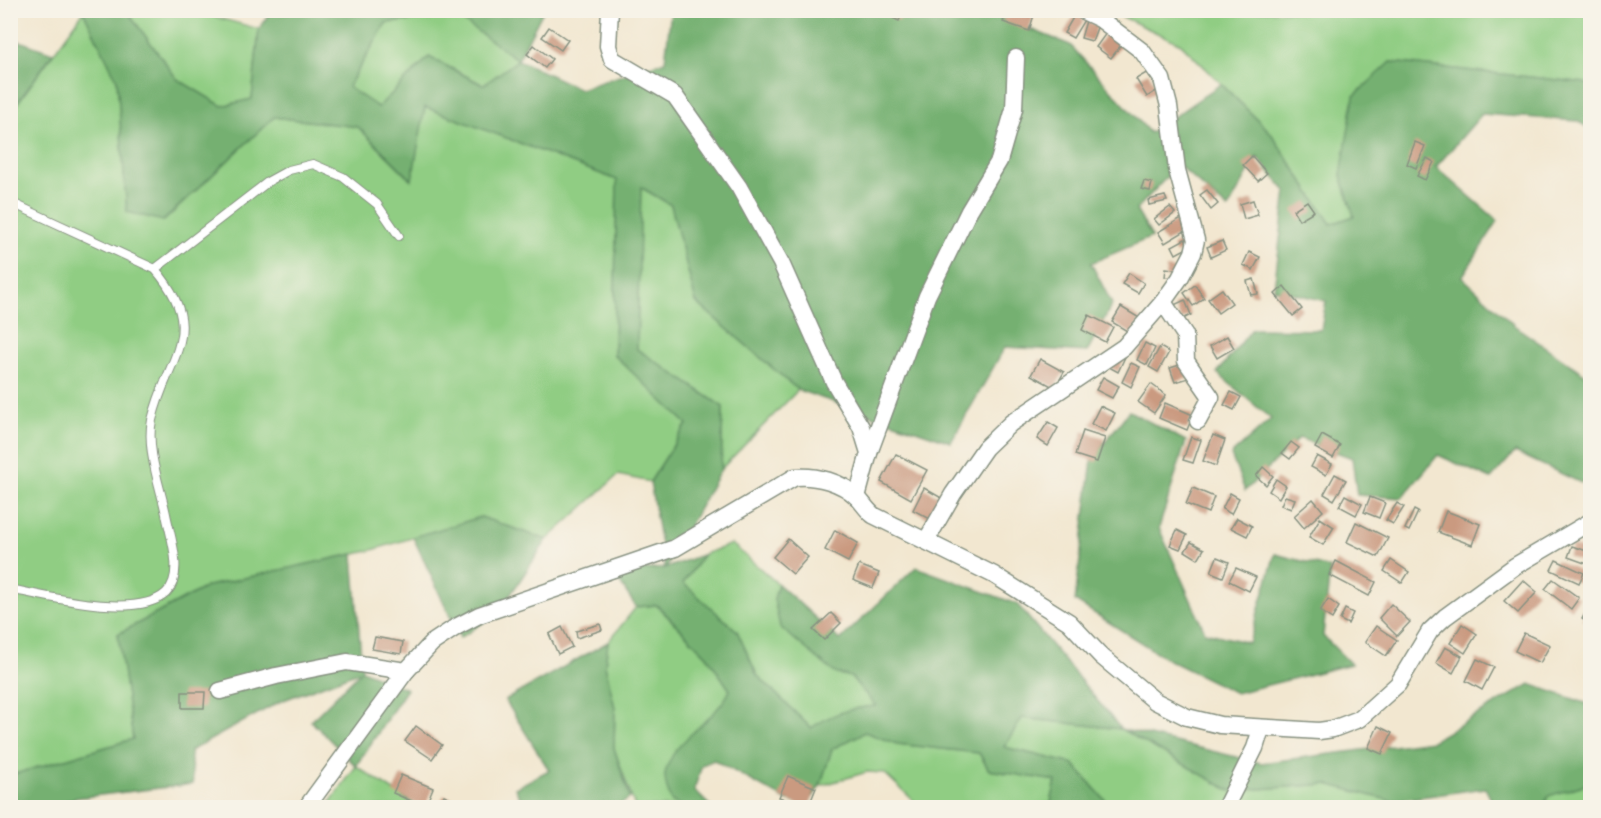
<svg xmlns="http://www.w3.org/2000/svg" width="1601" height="818" font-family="'Sorts Mill Goudy',serif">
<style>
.green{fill:#90cd83;stroke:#58855c;stroke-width:1.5}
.forest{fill:#74b071;stroke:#4a7652;stroke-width:1.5;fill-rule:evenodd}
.building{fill:#ca9a80}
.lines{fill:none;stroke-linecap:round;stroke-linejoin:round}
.lane-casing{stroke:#889282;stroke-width:10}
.street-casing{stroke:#889282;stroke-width:19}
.lane{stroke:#fff;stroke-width:8}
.street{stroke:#fff;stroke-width:16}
</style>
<rect width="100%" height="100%" fill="#f7f3e8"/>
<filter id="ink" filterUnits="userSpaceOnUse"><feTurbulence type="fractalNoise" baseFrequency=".0167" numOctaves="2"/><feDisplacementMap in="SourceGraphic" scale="12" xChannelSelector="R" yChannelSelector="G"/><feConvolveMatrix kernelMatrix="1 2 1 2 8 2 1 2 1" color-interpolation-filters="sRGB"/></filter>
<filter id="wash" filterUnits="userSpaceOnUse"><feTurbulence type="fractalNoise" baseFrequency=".008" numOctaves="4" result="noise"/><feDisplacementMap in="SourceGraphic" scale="24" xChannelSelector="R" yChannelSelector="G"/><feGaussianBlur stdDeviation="1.35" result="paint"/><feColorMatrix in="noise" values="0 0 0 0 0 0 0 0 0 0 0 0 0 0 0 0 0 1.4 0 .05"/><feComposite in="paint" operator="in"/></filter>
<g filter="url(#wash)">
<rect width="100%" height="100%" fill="#f2e7d0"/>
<g class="green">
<polygon points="84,11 117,80 127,212 164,221 274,117 358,127 411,180 425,107 617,180 614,355 687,424 650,482 618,475 547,540 481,517 369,551 208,586 118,634 133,739 11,775 11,112"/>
<polygon points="127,11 213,11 212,16 259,29 252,99 222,106 177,79"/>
<polygon points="1110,11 1590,11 1590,87 1585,83 1391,62 1341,175 1354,216 1331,224 1270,132 1181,44"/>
<polygon points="456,16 518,60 484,85 429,57 378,108 348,87 386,23"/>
<polygon points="640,187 671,205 696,302 798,390 721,469 723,407 637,349"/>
<path d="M732,544l46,40 -4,15 61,74 16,4 26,29c-26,2 -44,7 -66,22l-54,-53 -20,-44 -54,-48 21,-29z"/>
<polygon points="656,605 707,656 730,690 723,705 676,750 671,801 684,807 635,807 614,748 615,708 605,665 608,642 636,607"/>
<polygon points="1022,718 1121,729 1231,791 1327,784 1392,801 1399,807 1111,807 1073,764 1004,747"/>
<polygon points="865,732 897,744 979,753 989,770 1056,781 1050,808 910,807 914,801 884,773 867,772 820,786 832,749"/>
<polygon points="356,766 418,807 326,808"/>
<polygon points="1590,783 1590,807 1543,808 1548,796"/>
</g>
<g class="forest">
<path d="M887,10l16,5 5,-4h77l85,34 80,88 71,-49 49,48 61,92 23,-8 -13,-41 13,-79 37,-34 194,21 5,4v43l-12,-9 -96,-7 -46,53 62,54 -36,56 53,49 75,52v99l-9,6 -66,-31 -24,27 -53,-24 -36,43 -45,-3 -5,-37 -53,-20 -54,53 -14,-36 40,-36 -54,-46 35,-44 69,1 5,-29 -52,-12 12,-98 -29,-34 -29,52 -50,-44 -42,45 16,27 -61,26 21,41 -25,48 -82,-5 -54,95 -153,-52 -102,-88 -25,-97 -30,-18 -4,162 86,58 -2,62 -55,99 38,-14 -21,29 54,48 20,44 54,53c22,-15 39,-20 65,-22l-25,-29 -16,-4 -55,-46 -6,-28 4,-15 62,56 76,-73 101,37 104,125 140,34 171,-22 98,-57 58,20 2,-3v82l-42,13 -5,12 -48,-1 -10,-19 -93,13 -65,-17 -96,7 -110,-62 -99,-11 -18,29 69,17 38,43h-61l6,-26 -67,-11 -10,-17 -82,-9 -32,-12 -33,17 -12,37 -13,20 -21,-6 -72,-40 -12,5 -8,25 17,17h-27l-13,-6c-2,-7 -7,-19 -6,-27 7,-36 50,-51 65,-84l-23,-34 -50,-51 -21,2 -23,-35 52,-4 -15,-86 37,-58 -73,-69 3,-175 -192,-73 -13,73 -54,-53 -84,-10 -111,104 -36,-9 -10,-132 -34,-69h44l50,68 45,27 30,-7 7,-70 12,-18h272l-25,49 62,29 85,-28 6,-50zM456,16l62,44 -35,25 -54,-28 -51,50 -30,-20 38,-64z"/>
<polygon points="11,38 53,53 11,112 10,38"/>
<polygon points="1129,411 1186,441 1159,528 1205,632 1249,643 1275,554 1330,568 1323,636 1351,664 1236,693 1167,659 1075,601 1092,459"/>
<polygon points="481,517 547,540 499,612 460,638 413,537"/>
<polygon points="353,554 362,670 407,689 356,766 311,721 361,671 281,701 190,751 193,784 75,798 50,807 11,808 11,775 133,739 118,634 208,586"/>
<polygon points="608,642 605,665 615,708 614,748 630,798 617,807 524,807 515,788 549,770 505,700"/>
</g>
<g id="blocks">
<g class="building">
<polygon points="885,10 904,10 899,21 884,14"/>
<polygon points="1007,10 1022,10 1034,15 1029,31 1003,22"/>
<polygon points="1075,14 1084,20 1073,38 1064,33"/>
<polygon points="1086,21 1098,25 1092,41 1081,38"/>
<polygon points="549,27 568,40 561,50 542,37"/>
<polygon points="1109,29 1125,40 1111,58 1096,47"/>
<polygon points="534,45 552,59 545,68 527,54"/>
<polygon points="1148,72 1158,90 1147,97 1136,79"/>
<polygon points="1415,142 1425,146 1416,168 1407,164"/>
<polygon points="1252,156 1267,173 1258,181 1243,165"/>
<polygon points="1427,158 1434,162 1425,180 1417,176"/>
<polygon points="1144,181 1152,183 1150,191 1141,189"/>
<polygon points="1207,190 1218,204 1211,210 1200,195"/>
<polygon points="1165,196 1167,201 1149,205 1148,200"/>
<polygon points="1253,200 1258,215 1244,219 1240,204"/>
<polygon points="1307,201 1314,211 1299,220 1293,210"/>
<polygon points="1170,207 1175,213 1159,225 1154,219"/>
<polygon points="1183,217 1190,228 1165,243 1158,232"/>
<polygon points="1185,239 1189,247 1176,254 1172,246"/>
<polygon points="1222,241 1226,250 1211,257 1207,247"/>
<polygon points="1249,252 1260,257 1253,270 1243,265"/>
<polygon points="1166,268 1180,270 1178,278 1165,277"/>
<polygon points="1129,273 1144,283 1138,293 1122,284"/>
<polygon points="1254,279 1258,294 1251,295 1247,281"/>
<polygon points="1195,285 1204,298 1193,306 1184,293"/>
<polygon points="1284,286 1302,309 1293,316 1275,294"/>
<polygon points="1222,289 1232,303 1218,313 1208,299"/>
<polygon points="1185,300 1191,315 1181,320 1174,305"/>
<polygon points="1121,307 1141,319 1132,334 1112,322"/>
<polygon points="1089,315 1113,327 1105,342 1082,330"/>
<polygon points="1227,336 1234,348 1217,358 1210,346"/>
<polygon points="1145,343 1155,348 1147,365 1137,360"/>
<polygon points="1160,347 1169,352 1158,372 1149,367"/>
<polygon points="1117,352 1125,357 1118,372 1109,367"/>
<polygon points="1040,359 1064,372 1055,388 1031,375"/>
<polygon points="1131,363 1140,367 1131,387 1122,382"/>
<polygon points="1183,364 1189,378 1175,382 1170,368"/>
<polygon points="1103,377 1119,386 1112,398 1096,390"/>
<polygon points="1151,384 1166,395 1154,413 1138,402"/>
<polygon points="1231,392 1241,397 1234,410 1224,405"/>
<polygon points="1165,403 1193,415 1187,430 1159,418"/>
<polygon points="1100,406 1115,413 1106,431 1091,424"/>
<polygon points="1048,422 1058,428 1048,446 1037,439"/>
<polygon points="1083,431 1105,438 1097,462 1075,455"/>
<polygon points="1213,435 1225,440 1216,466 1203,461"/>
<polygon points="1322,435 1340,445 1333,458 1315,448"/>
<polygon points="1191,437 1201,440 1193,463 1183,460"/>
<polygon points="1291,442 1299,448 1290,459 1282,453"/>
<polygon points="896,454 927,470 911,499 881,482"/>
<polygon points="1317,456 1332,464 1326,475 1311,467"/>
<polygon points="1263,467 1273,476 1266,485 1256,476"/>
<polygon points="1335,474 1346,480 1334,500 1324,494"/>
<polygon points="1276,479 1286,486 1279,498 1269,491"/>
<polygon points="924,488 945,500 934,521 913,510"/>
<polygon points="1193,488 1214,497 1208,513 1186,504"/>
<polygon points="1230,493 1239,498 1231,514 1222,509"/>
<polygon points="1345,495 1362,504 1356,515 1339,506"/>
<polygon points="1285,496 1295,499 1291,509 1281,505"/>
<polygon points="1370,497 1385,503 1379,518 1364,512"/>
<polygon points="1313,499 1323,511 1304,528 1294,516"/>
<polygon points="1397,503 1404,507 1393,524 1386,520"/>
<polygon points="1414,510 1418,512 1409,531 1405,529"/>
<polygon points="1446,511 1480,524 1472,545 1438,532"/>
<polygon points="1237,518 1252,526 1247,536 1231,528"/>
<polygon points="1320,518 1334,527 1323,545 1309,537"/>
<polygon points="1356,522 1388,538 1378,557 1347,542"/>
<polygon points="835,530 858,543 848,562 825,550"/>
<polygon points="1177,530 1187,535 1180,549 1170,545"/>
<polygon points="788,539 808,557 793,574 773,557"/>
<polygon points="1191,542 1204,549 1198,559 1185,551"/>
<polygon points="1572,546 1590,552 1590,565 1568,557"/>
<polygon points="1217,557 1229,562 1223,577 1211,572"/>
<polygon points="1391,560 1409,572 1402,583 1384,571"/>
<polygon points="1556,560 1584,573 1579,583 1551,570"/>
<polygon points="1336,561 1376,582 1369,596 1329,575"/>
<polygon points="859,565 879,573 873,588 853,580"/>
<polygon points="1236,568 1256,577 1249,591 1229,581"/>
<polygon points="1553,579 1579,598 1571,609 1545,589"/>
<polygon points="1523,580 1537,592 1518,613 1504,601"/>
<polygon points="1328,599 1339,607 1332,619 1320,611"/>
<polygon points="1391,604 1410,622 1397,636 1379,618"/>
<polygon points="1590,604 1590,624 1582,619"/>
<polygon points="1345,609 1353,613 1348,624 1340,620"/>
<polygon points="831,613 841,623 824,640 813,630"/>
<polygon points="600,624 602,630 577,638 576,631"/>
<polygon points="1462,624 1477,634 1465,653 1450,643"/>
<polygon points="1376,626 1397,640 1386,656 1365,642"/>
<polygon points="562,627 572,647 558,654 549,634"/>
<polygon points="1524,633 1550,645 1540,663 1515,651"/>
<polygon points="375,637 403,642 401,654 372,649"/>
<polygon points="1445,647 1462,656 1453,673 1436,663"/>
<polygon points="1477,659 1494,667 1482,690 1466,681"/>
<polygon points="182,692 205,692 204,708 182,708"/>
<polygon points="416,726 442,745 432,759 405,741"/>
<polygon points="1378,726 1392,733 1382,754 1368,748"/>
<polygon points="401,775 433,788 425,807 393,793"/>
<polygon points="788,776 816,788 808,808 779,797"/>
<polygon points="444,795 469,808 438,808"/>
</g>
</g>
</g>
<g filter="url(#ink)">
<use href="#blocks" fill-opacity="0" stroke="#889282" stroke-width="1.5"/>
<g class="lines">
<g class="lane-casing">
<g id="lane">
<path d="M10,202l145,67c54,63 12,87 -3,151 -6,29 8,66 14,94 4,22 19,61 0,79 -29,27 -121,3 -156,-4"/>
<polyline points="155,269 269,181 289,170 313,164 343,177 377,204 399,236"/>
</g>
</g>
<g class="street-casing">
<g id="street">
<polyline points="610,10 608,46 612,59 675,96 739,187 781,263 834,382 861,427 869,453 857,497"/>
<polyline points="1163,302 1185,335 1186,361 1211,397 1198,421"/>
<polyline points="869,453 927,296 969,211 999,161 1014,109 1016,58"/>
<polyline points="926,541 953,494 985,448 1011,423 1124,347 1163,302 1180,278 1193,253 1196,240 1177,170 1169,106 1162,79 1142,51 1100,19 1081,10"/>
<polyline points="220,691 276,676 347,662 406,671"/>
<path d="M306,808l100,-137 26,-28 24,-16 23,-12 196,-67 120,-71c21,-2 47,5 62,20 6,6 9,12 16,18l121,60 75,47 32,34 54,45 32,16 33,8 99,6 14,-2 26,-10 39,-35 32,-53 15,-14 70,-51 75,-44"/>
<polyline points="1225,808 1255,748 1261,729"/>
</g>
</g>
<use href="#lane" class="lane"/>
<use href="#street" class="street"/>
</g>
</g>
<rect width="1601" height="818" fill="none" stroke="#f7f3e8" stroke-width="36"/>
</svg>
